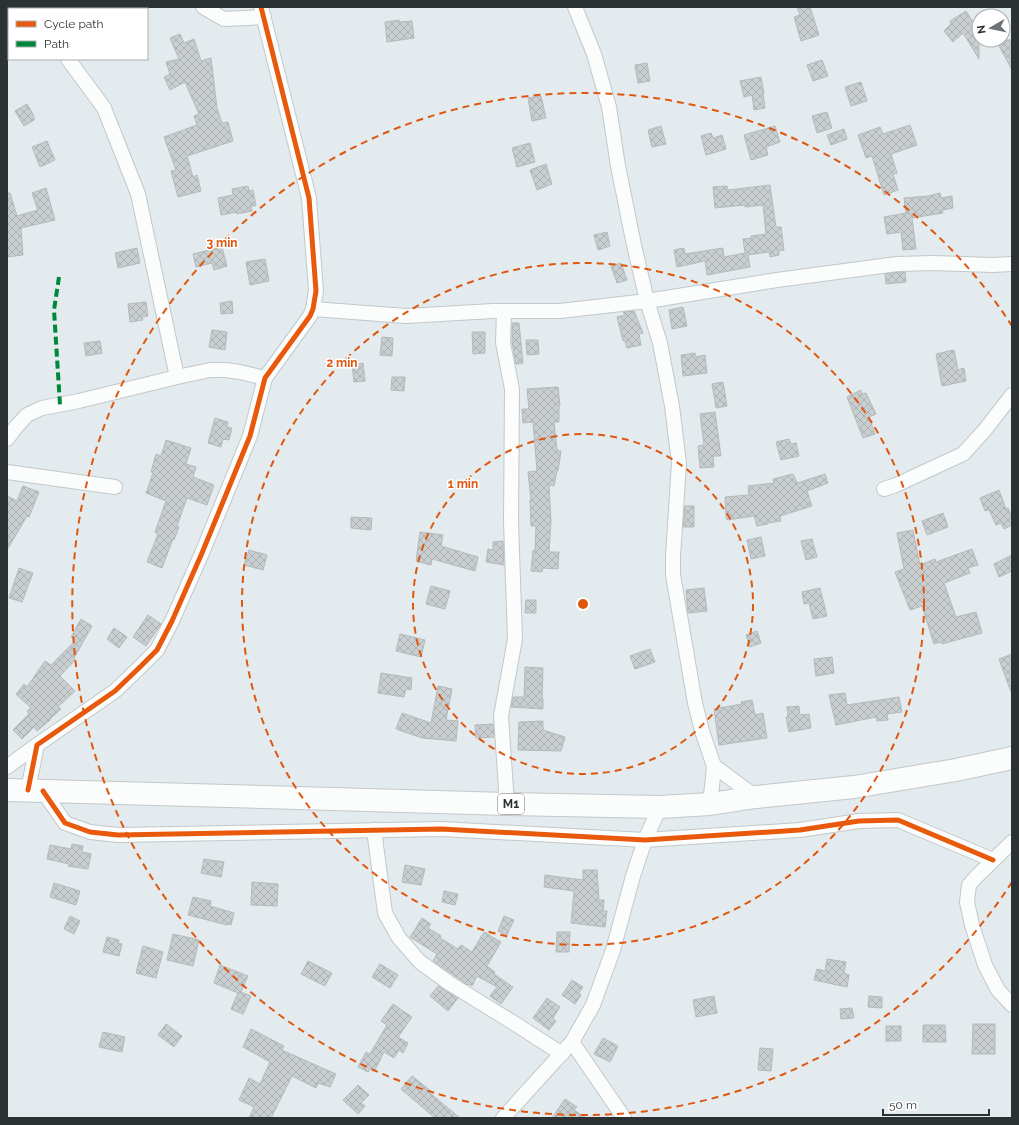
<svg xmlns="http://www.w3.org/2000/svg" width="1019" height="1125" font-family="Raleway,sans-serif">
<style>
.building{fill:url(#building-cross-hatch);stroke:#b4babb}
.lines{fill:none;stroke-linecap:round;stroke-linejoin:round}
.street-casing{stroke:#c2c8ca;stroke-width:16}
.highway-casing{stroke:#c2c8ca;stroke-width:24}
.street{stroke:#fbfcfc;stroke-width:14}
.highway{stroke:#fbfcfc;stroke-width:22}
.quiet{stroke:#00873e;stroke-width:4;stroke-dasharray:8 4;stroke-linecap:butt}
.cycleway-casing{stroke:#fff;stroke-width:8}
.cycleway{stroke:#e8590c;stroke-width:5}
.ring{fill:none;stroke:#df570e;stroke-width:2;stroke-dasharray:7 5}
.labels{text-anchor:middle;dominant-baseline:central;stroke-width:3;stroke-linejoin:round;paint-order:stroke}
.shield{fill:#fff;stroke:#6b6f70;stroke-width:1}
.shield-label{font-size:12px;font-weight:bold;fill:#2c3133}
.centre{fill:#df570e;stroke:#fff;stroke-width:2}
.ring-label{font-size:12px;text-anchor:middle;font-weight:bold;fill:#df570e;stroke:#fff;stroke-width:3;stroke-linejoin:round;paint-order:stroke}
</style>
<defs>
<pattern id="building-cross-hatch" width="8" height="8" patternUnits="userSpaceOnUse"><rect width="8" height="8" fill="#c9ced0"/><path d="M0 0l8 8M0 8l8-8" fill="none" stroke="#adb1b3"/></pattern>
</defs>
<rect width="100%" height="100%" fill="#e4ebee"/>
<g class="building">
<polygon points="797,7 810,7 819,35 801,41 794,17 800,15"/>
<polygon points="966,11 979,32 979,59 963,33 953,42 944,31 951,24 950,21"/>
<polygon points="399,20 400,22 412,21 414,38 387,42 385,22"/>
<polygon points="180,34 184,43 194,39 201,61 211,58 217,108 222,123 228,122 233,141 187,156 193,177 197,175 201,191 178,197 171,171 176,170 164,137 197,125 194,116 199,114 185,82 170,90 164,77 170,74 166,62 179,59 170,38"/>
<polygon points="996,40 1012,40 1012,70"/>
<polygon points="822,60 828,76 813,81 807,65"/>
<polygon points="647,63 650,81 638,83 635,65"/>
<polygon points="761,77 764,93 763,93 765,108 754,110 752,95 744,97 740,81"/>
<polygon points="861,82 867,101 851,106 845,87"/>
<polygon points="541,96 546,118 532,121 528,98"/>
<polygon points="27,104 34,116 34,120 24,126 15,111"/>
<polygon points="827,112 832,128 817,133 812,116"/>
<polygon points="910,125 917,145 891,154 897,173 893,174 898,190 884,195 872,156 866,158 858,135 880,127 883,134"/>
<polygon points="661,126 666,144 652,147 648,130"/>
<polygon points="775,126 780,142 766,147 768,155 751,160 744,135"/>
<polygon points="844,129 847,139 831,145 827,135"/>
<polygon points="711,133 713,138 722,135 726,149 706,155 701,136"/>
<polygon points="47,141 55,160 40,167 32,147"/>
<polygon points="530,143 535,162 517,167 512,148"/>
<polygon points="546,164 552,184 537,190 530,170"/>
<polygon points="770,185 776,227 781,227 784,250 779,251 779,255 770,257 769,252 748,255 750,267 707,275 705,261 677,267 674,250 684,248 685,254 723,248 724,257 745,253 743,239 751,238 751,236 766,234 763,205 745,207 745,205 715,208 713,187 727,186 728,190"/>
<polygon points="248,186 249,191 253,190 256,206 251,206 252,211 237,214 237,212 221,215 218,198 233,195 232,189"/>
<polygon points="46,188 55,220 21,228 23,255 7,257 7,193 10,193 17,216 38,210 32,193"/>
<polygon points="940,193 941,198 952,196 953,208 942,210 943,213 912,218 916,249 903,250 901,232 887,234 884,217 906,213 904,198 928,196"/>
<polygon points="607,232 610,246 598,250 594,235"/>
<polygon points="222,247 227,266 214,270 212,263 196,267 193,254"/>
<polygon points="137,248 140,263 118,268 115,253"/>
<polygon points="265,259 269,281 250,285 246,262"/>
<polygon points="621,263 627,280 617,283 611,266"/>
<polygon points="898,272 905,272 906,282 886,284 885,274"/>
<polygon points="232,301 233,313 221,314 220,303"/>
<polygon points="146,302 148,316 142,317 143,320 130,322 128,304"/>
<polygon points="683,307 687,326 672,329 669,310"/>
<polygon points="634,311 643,333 639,334 641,345 627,348 625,341 623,341 617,317 625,315 623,312"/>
<polygon points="512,323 519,323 523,363 516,364 512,342"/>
<polygon points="212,330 227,332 225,350 209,347"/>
<polygon points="472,332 485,332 485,353 473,354"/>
<polygon points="382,337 393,338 392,356 380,355"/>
<polygon points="526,340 538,340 539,354 527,355"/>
<polygon points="100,341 102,353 86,356 84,343"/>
<polygon points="954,350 958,370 964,368 966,381 942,386 936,354"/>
<polygon points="695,353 696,357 705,355 707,373 683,376 681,355"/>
<polygon points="363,363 365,381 354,382 352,365"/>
<polygon points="392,377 405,377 404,391 391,390"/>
<polygon points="723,382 727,406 716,408 712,384"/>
<polygon points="558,387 560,406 559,406 559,422 554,422 557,450 561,451 558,471 557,470 554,486 549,485 551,521 549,552 559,552 558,569 543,568 542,572 531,571 533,550 535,551 536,526 531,526 530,500 531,500 528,472 537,471 533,422 523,423 522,409 529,409 527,389"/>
<polygon points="861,390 862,394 866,393 876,414 869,417 875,434 863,438 847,397"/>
<polygon points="715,412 721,456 713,456 714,467 700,468 698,446 704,445 700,414"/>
<polygon points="215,418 228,422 227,427 232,428 229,440 223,439 221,447 208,443"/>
<polygon points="789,439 791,444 796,443 799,456 781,460 776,442"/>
<polygon points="166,440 191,448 186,464 196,467 193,477 214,485 207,505 187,498 177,526 179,527 174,540 173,539 162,568 147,562 158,534 155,532 166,501 146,493 153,473 151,472 156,454 161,456"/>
<polygon points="793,474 797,483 825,474 828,483 807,491 812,506 780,516 781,521 768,523 768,524 757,526 754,516 727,520 726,517 725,497 749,495 748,486 774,483 773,479"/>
<polygon points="23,486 39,492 29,517 27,516 7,550 7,496 17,501"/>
<polygon points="999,490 1006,509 1008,508 1012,516 1012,525 1004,529 1001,523 996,525 989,510 985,511 980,498"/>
<polygon points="685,506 694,506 694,527 683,527"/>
<polygon points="943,513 948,527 927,535 922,521"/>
<polygon points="351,517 372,518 371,530 351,528"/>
<polygon points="913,530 920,565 935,559 936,562 972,549 978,565 968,568 970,573 944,583 956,617 976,612 982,633 942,644 941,642 934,644 922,606 910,610 895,572 904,569 897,533"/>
<polygon points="420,532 443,535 441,546 478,557 475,571 432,559 431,565 416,561"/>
<polygon points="761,537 765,556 751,559 747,540"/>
<polygon points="812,539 817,557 806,560 801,541"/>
<polygon points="503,541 504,565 486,562 488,549 493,550 493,542"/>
<polygon points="249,550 267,555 263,570 244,565"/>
<polygon points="1012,555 1012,571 999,577 994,564"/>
<polygon points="19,568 33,573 22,602 9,598"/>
<polygon points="431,586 450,591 445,609 426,604"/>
<polygon points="704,588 707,611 688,613 686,590"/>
<polygon points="820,588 827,616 813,619 809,603 804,604 802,592"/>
<polygon points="526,600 536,600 536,613 525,613"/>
<polygon points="148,615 161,624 146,646 133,637"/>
<polygon points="81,619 92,626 74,658 75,660 60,676 75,691 58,707 61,709 50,719 50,720 37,731 34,727 22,739 13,730 29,714 27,711 31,708 16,694 24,684 27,687 45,661 51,665 76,640 71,637"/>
<polygon points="114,628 127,637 119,648 107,639"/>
<polygon points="757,631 761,643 750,647 746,635"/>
<polygon points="400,634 425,640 421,657 396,651"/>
<polygon points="650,649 655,662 635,669 630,656"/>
<polygon points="1012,654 1012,691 1011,692 999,659"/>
<polygon points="832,657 834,673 816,676 814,659"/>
<polygon points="525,667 543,668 542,698 543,698 543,709 511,707 513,697 524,697"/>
<polygon points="381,673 412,678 411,690 406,689 404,697 378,693"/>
<polygon points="438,686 452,689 446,720 458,721 456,741 422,738 396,729 402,713 431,723"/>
<polygon points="845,693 847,705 899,697 902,712 887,714 888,720 877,721 876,717 836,725 829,695"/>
<polygon points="752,700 755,715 763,713 767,738 719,745 714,709 742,704 741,702"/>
<polygon points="799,706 800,715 809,714 811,728 789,732 786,717 788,717 787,707"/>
<polygon points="543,721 543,730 565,737 561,751 518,750 519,722"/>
<polygon points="493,724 494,737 476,738 475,725"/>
<polygon points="72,844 83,846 82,852 91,854 88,869 68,866 69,864 47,859 50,845 71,849"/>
<polygon points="204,859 224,862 221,877 201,873"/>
<polygon points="405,865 425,869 421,885 402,882"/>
<polygon points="583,870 597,870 599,900 604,900 603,911 607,911 605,927 571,923 574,891 544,887 545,875 583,880"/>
<polygon points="252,882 278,884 277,906 251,905"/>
<polygon points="54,883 80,891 76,905 50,897"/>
<polygon points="444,891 458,894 455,905 442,902"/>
<polygon points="193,897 211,901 210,906 234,913 231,925 228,924 227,925 188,915"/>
<polygon points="70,916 80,921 74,934 64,929"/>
<polygon points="504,916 514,920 507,935 498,931"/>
<polygon points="422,918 431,924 428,928 441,936 440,938 458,949 461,945 472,952 484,932 501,942 487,966 495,972 494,974 513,987 501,1004 490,996 497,987 477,976 472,986 469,984 468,985 433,961 437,954 410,937"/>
<polygon points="557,932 570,932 569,952 556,952"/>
<polygon points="173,934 199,940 193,966 167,960"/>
<polygon points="107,937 119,940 118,943 122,944 119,956 103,952"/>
<polygon points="143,946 163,952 156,978 136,973"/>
<polygon points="827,959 846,962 844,973 849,975 847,987 814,980 817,969 825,971"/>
<polygon points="308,961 332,973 325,986 301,974"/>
<polygon points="380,964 398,975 390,988 372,977"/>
<polygon points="220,965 248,976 241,992 251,996 243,1014 231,1009 238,993 214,983"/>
<polygon points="572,980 583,987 579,993 581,995 575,1004 562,995"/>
<polygon points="438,986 458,998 448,1011 430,996"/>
<polygon points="714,996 717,1013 696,1017 693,1000"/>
<polygon points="869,996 882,997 882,1008 868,1007"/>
<polygon points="547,998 560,1007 553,1018 556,1021 549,1030 533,1018"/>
<polygon points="393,1004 412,1017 398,1037 408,1043 403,1053 399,1050 394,1058 384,1052 375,1070 371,1068 368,1072 358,1067 366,1052 370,1054 387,1025 381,1021"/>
<polygon points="852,1008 854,1018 841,1019 840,1009"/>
<polygon points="166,1024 182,1036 174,1047 158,1035"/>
<polygon points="973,1024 995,1024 995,1054 972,1054"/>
<polygon points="923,1025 945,1025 946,1042 923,1042"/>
<rect x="886" y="1026" width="15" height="15"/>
<polygon points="251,1029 284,1046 282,1050 284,1051 336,1074 330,1087 318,1083 316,1088 292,1076 271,1118 249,1118 254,1107 239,1100 249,1078 260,1084 270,1062 243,1047"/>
<polygon points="103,1032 125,1037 122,1052 99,1047"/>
<polygon points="603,1038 618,1046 610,1062 594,1054"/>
<polygon points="760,1048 773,1049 771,1071 758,1070"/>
<polygon points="412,1076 432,1092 430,1093 460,1118 435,1118 401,1089"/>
<polygon points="358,1085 369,1095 361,1103 365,1106 358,1114 343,1100"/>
<polygon points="565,1099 577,1107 574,1110 586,1118 552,1118"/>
</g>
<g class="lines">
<g class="street-casing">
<g id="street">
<polyline points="29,7 31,9"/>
<polyline points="203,7 224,19 264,17"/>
<polyline points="575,7 594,54 609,107 618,166 634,245 647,301 660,343 672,406 679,463 673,556 673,575 695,703 702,731 714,766 713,777 710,804"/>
<polyline points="68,59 104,108 138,194 177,377"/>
<polyline points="313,309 406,316 493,311 560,311 647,301 777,280 897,264 933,263 992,265 1012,264"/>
<polyline points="504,311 503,343 512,389 511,522 515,639 501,716 507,804"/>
<polyline points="7,439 16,427 27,415 42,408 79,401 177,377 210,370 225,370 240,372 265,378"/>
<polyline points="7,472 115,487"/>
<polyline points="884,489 896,485 963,454 984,431 1012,395"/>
<polyline points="714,766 756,797"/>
<polyline points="7,767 37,745"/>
<polyline points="28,790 37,745 115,691 141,666 157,650 172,621 202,553 250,436 265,378 310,316 313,309 316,291 309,198 261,7"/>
<polyline points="43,791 65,823 90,832 118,835 441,829 645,840 800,830 859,821 898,820 993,860"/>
<polyline points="374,830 385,913 399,938 420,962 449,983 517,1025 562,1054"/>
<polyline points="1012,842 976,877 969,885 967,902 972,925 985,965 998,990 1012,1005"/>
<polyline points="572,1042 624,1118"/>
<polyline points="503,1118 572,1042 593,1005 613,950 633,876 645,840 660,807"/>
</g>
</g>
<g class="highway-casing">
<polyline id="highway" points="7,790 263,797 507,804 660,807 710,804 756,797 854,787 956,770 1012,758"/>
</g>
<use href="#street" class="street"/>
<use href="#highway" class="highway"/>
<polyline class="quiet" points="59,277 54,310 60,405"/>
<g class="cycleway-casing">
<g id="cycleway">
<polyline points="28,790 37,745 115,691 141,666 157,650 172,621 202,553 250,436 265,378 310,316 313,309 316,291 309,198 261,7"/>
<polyline points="43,791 65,823 90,832 118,835 441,829 645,840 800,830 859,821 898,820 993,860"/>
</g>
</g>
<use href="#cycleway" class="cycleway"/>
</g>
<g class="ring">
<circle cx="583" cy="604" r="170"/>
<circle cx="583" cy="604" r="341"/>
<path d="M1012 882A511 511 0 1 1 1012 326"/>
</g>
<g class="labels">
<rect class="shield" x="498" y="794" width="26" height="20" rx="3"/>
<g class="shield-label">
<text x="511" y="804">M1</text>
</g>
</g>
<circle cx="583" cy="604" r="6" class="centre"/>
<g class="ring-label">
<text x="222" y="247">3 min</text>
<text x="342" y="367">2 min</text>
<text x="463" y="488">1 min</text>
</g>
<rect width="1019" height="1125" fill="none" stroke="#2c3133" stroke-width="16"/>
<rect x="8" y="8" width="140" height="52" fill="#ffffff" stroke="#abadad"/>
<rect x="16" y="21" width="20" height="6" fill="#e8590c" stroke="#abadad"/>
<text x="44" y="28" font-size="12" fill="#2c3133">Cycle path</text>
<rect x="16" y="41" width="20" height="6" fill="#00873e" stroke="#abadad"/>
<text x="44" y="48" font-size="12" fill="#2c3133">Path</text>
<g transform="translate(991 28) rotate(261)"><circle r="19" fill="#ffffff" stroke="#abadad"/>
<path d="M0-3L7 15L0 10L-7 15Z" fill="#6c7274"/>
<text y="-6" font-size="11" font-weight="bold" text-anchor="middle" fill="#2c3133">N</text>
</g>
<path d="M883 1109v6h106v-6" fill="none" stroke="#2c3133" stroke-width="2"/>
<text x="889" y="1109" font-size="12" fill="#2c3133" stroke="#ffffff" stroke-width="3" paint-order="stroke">50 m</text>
</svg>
